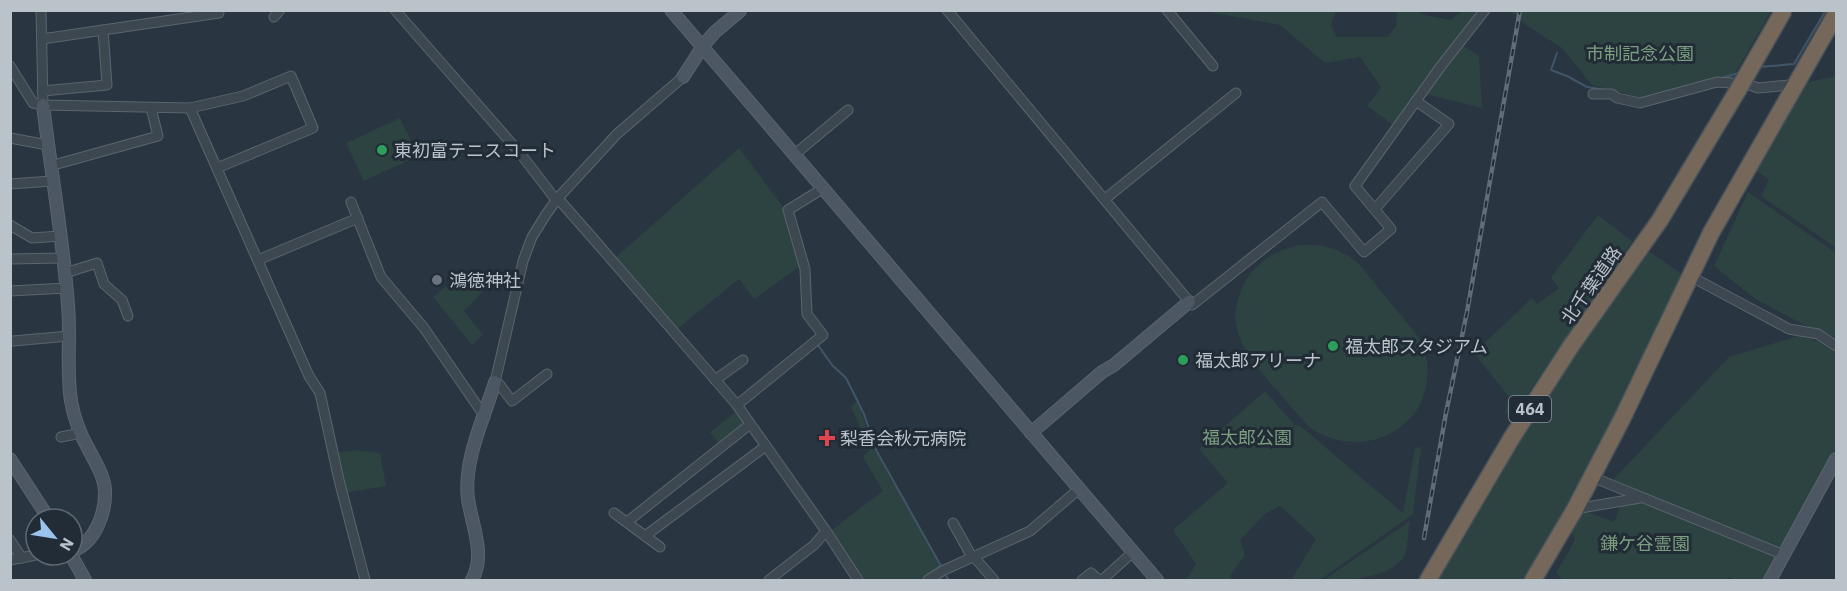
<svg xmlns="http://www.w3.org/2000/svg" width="1847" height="591" font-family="'IBM Plex Sans','Noto Sans JP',sans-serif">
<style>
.green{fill:#2c4342}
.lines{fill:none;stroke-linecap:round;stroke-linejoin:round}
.stream{stroke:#415568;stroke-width:2}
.street-casing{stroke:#5b656e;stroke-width:11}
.secondary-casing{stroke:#5b656e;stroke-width:14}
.highway-casing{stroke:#48525b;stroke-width:19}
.street{stroke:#3d4750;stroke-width:9}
.secondary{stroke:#4c5763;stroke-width:12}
.highway{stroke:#75685b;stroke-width:16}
.rail-casing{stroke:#606c77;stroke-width:4.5}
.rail{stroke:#222c36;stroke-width:2;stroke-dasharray:7;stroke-linecap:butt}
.highway-bridge-casing{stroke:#48525b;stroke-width:19;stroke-linecap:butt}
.highway-bridge{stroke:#75685b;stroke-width:16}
.leisure-dot{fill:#2e9e5b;stroke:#222c36;stroke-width:2}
.worship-dot{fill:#6b7280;stroke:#222c36;stroke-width:2}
.health-dot{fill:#e0444e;stroke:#222c36;stroke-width:2}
.labels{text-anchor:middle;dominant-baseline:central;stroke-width:6;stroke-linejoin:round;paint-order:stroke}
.shield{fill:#222c36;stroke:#8c959e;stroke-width:1.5}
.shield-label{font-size:16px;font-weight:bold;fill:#bac2ca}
.park-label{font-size:18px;fill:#7b9e7f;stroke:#222c36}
.poi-label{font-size:18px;fill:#bac2ca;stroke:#222c36;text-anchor:start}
.street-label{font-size:18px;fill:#bac2ca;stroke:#222c36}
</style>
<rect width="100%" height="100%" fill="#293540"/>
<g class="green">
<polygon points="1204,11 1336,11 1331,25 1337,37 1388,37 1396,26 1397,11 1416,11 1425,15 1450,20 1463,11 1480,11 1457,42 1479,56 1482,108 1426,94 1395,126 1367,106 1381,87 1360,57 1325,63 1280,25"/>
<polygon points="1511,11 1771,11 1733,77 1642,98 1592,85 1562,48 1526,25"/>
<polygon points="1836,76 1836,248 1761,196 1769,179 1756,171 1806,83"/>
<polygon points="400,118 418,156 364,181 346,143"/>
<polygon points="739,148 784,208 800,266 754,299 739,279 676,330 615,258"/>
<polygon points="1748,192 1836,253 1836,338 1800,323 1754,298 1714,266"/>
<polygon points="1598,215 1632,241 1512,417 1505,413 1509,397 1474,353 1532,298 1537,304 1559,288 1551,278"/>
<path d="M1300,245c23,-2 42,4 60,20 13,16 26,33 40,49 9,12 21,23 25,38 18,70 -60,116 -117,74 -12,-14 -24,-27 -36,-41 -27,-32 -50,-59 -27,-103 12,-21 32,-33 55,-37z"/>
<polygon points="1650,252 1682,274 1684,279 1648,358 1528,580 1434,580 1549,391 1643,254"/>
<polygon points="467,270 484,290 464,311 483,335 472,345 433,297"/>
<polygon points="1798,336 1818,341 1836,353 1836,447 1780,549 1611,482 1729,357"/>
<polygon points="1265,391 1295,425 1281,438 1298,424 1403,513 1415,448 1421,447 1413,514 1320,580 1291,580 1316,539 1280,506 1265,514 1240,540 1245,555 1230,576 1232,580 1186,580 1196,564 1173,530 1228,483 1199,449"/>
<polygon points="858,400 871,443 891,480 903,495 941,568 923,580 861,580 829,532 883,491 863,457 870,449 860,435 862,431 851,407"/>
<polygon points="737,411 745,421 744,426 720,445 710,432"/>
<polygon points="356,450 380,453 386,486 344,493 335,453"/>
<polygon points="1644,502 1778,556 1764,580 1735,580 1728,577 1727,580 1563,580 1556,573 1575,540 1572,532 1585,511 1614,522 1621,505"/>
<path d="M1410,521c-2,10 -2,23 -5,33 -10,24 -59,27 -81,26z"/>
</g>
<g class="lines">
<g class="stream">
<polyline points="1557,53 1551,70 1567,76 1587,87 1607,90"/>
<polyline points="1759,67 1794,64 1826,10"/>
<polyline points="1721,78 1739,73"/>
<polyline points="818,345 832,365 846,378 864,414 876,450 941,566"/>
<polyline points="946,576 949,580"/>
</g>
<g class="street-casing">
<g id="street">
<polyline points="41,10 43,105"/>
<polyline points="395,10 520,153 553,196 561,202 597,243 737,405 826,531 858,580"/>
<polyline points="947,10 1192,305 1322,202 1364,252 1391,229 1355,186 1441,66 1485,10"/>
<polyline points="1167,10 1213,66"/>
<polyline points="274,17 280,10"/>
<polyline points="42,39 219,13"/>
<polyline points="10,66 33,103 43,105 190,108 243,96 291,76 313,128 217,168"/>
<polyline points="42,91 107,85 103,30"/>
<polyline points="1593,94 1612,94 1617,98 1640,103 1717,82 1747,84 1758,88 1789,85"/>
<polyline points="190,108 309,376 320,393 339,480 365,580"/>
<polyline points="10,138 48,145"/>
<polyline points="794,155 848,110"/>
<polyline points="50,166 158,136 151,108"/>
<polyline points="10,184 52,181"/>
<polyline points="1105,199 1236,93"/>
<polyline points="351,202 381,277 424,328 485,417"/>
<polyline points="1375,209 1449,124 1416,101"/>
<polyline points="10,225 32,238 60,236"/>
<polyline points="10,259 63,258"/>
<polyline points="258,260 358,218"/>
<polyline points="65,273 97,263 104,284 122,300 128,316"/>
<polyline points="1690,276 1789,329 1818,334 1836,346"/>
<polyline points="10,291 66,288"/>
<polyline points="13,341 69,336"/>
<polyline points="547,374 512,401 499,384 495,382 523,261 532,237 545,216 557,199 617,134 683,77"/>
<polyline points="715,380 743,360"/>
<polyline points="737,405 823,335 807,314 805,269 788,210 822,189"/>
<polyline points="61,437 81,433"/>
<polyline points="1592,477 1784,555"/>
<polyline points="1575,509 1640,498"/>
<polyline points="614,513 660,547"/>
<polyline points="627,522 749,425"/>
<polyline points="953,523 972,557"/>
<polyline points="645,536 766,446"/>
<polyline points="10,540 22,558"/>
<polyline points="974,557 994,580"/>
<polyline points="10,560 36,555"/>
<polyline points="769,580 814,545 826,531"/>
<polyline points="928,580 942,571 1030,531 1079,489"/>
<polyline points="1082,580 1091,573 1099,580"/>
<polyline points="1102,580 1133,552"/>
</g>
</g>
<g class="secondary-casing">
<g id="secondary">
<polyline points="671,10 1157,580"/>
<polyline points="683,77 703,46 715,32 740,11"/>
<path d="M43,105c8,67 20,133 25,200 3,32 -2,64 3,96 3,17 9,33 17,47 7,14 16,27 17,42 1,23 -10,53 -33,61"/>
<polyline points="1031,433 1102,372 1114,365 1189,302"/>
<polyline points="10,459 49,519"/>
<polyline points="71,555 85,580"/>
<path d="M472,580c14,-25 0,-54 -4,-81 -5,-38 16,-81 27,-117"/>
<polyline points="1770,580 1836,459"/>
</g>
</g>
<g class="highway-casing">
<g id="highway">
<polyline points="1428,580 1511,439 1571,346 1660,220 1738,90"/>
<polyline points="1533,580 1575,509 1622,419 1711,233 1836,14"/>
</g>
</g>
<use href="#street" class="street"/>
<use href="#secondary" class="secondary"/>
<use href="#highway" class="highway"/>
<g class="rail-casing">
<polyline id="rail" points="1424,538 1446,413 1467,312 1520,10"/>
</g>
<use href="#rail" class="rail"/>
<g class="highway-bridge-casing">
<polyline id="highway-bridge" points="1738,90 1784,10"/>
</g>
<use href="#highway-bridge" class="highway-bridge"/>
</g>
<g class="leisure-dot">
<circle cx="382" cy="150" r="6"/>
<circle cx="1333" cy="346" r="6"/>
<circle cx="1183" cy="360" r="6"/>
</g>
<circle class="worship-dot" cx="437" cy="280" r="6"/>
<path class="health-dot" d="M824 429h6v6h6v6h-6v6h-6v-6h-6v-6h6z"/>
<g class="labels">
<rect class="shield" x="1509" y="396" width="42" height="26" rx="4.5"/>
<g class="shield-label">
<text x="1530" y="409">464</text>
</g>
<g class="park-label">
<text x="1640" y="53">市制記念公園</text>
<text x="1247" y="437">福太郎公園</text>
<text x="1645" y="543">鎌ケ谷霊園</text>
</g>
<g class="poi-label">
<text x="394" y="150">東初富テニスコート</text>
<text x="449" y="280">鴻徳神社</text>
<text x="1345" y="346">福太郎スタジアム</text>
<text x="1195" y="360">福太郎アリーナ</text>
<text x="840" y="438">梨香会秋元病院</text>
</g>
<g class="street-label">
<text transform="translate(1591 285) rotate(-55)">北千葉道路</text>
</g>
</g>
<rect width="1847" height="591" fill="none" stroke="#bac2ca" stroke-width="24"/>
<g transform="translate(54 537) rotate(120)"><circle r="28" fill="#222c36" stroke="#5f6871" stroke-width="1.5"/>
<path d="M0-4.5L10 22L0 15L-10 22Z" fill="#9ac4ef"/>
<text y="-9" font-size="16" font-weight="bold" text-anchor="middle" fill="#bac2ca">N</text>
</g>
</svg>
